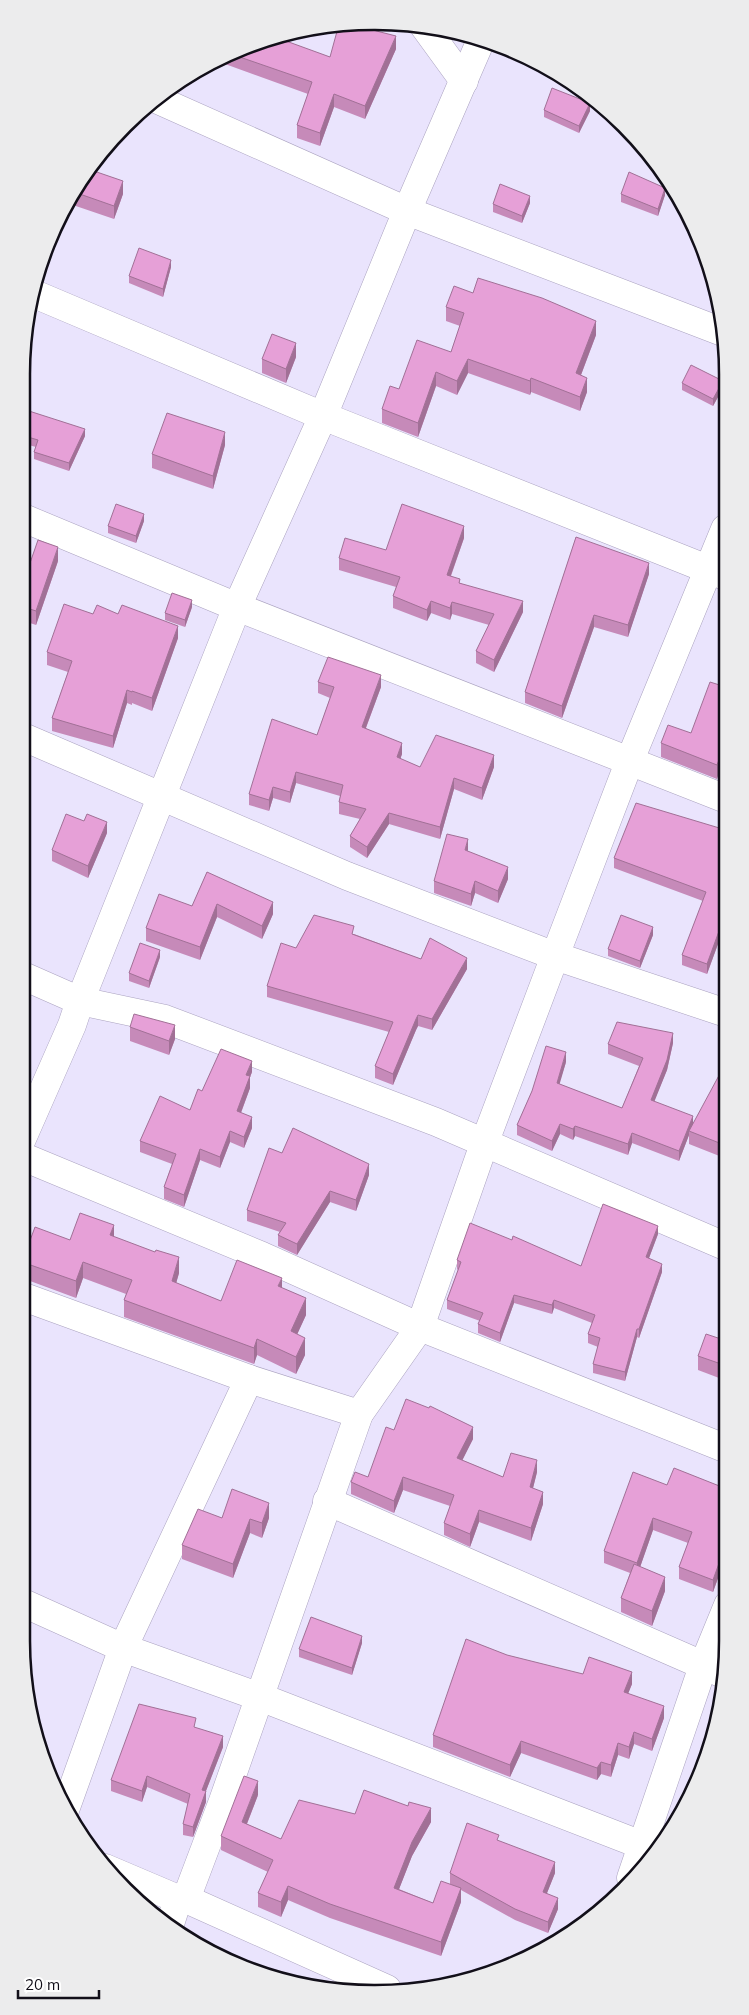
<svg xmlns="http://www.w3.org/2000/svg" width="749" height="2015" font-family="Mulish,sans-serif">
<style>
.lines{fill:none;stroke-linecap:round;stroke-linejoin:round}
.minor-casing{stroke:#aba3c0;stroke-width:29}
.minor{stroke:#fff;stroke-width:28}
.wall{fill:#c68ab9}
.shaded-wall{fill:#a17096}
.building{fill:#e6a0d7;stroke:#a17096}
.rim{fill:none;stroke:#120f19;stroke-width:2.5}
</style>
<rect width="100%" height="100%" fill="#eae4fd"/>
<g class="lines">
<g class="minor-casing">
<g id="minor">
<polyline points="424,26 464,81"/>
<polyline points="156,99 407,211 725,333"/>
<polyline points="32,293 323,416 725,576"/>
<polyline points="21,517 237,607 726,799"/>
<polyline points="21,736 347,876 555,956 726,1013"/>
<polyline points="21,975 80,1001 165,1019 436,1122 727,1247"/>
<polyline points="21,1141 72,1025 80,1001 237,607 323,416 407,211 481,40"/>
<polyline points="21,1156 262,1256 420,1327 727,1449"/>
<polyline points="21,1296 249,1379 359,1414"/>
<polyline points="327,1501 723,1674"/>
<polyline points="21,1602 123,1648 260,1697 657,1851"/>
<polyline points="65,1810 123,1648 249,1379"/>
<polyline points="105,1868 178,1899 186,1899 387,1989"/>
<polyline points="631,1878 703,1666 728,1605"/>
<polyline points="186,1899 223,1801 359,1414 420,1327 484,1144 555,956 630,760 725,529"/>
<polyline points="170,1924 178,1899"/>
</g>
</g>
<use href="#minor" class="minor"/>
</g>
<g class="wall">
<polygon points="261,40 330,57 396,49 365,119 334,107 320,146 297,138 297,125 308,94 225,64 225,56"/>
<polygon points="544,110 590,111 579,133 544,117"/>
<polygon points="88,169 123,194 114,219 67,203"/>
<polygon points="621,194 665,195 658,216 621,202"/>
<polygon points="530,203 522,223 493,212 493,204"/>
<polygon points="171,267 163,297 129,283 129,276"/>
<polygon points="446,307 596,335 581,375 587,392 580,411 531,392 530,395 468,373 457,395 436,386 418,437 382,423 382,409 399,389 451,352 460,326 446,321"/>
<polygon points="296,357 286,383 262,373 262,359"/>
<polygon points="682,383 723,388 713,406 682,390"/>
<polygon points="21,430 85,436 69,471 34,459 34,452 36,447 21,443"/>
<polygon points="225,445 213,489 152,468 152,454"/>
<polygon points="144,521 136,543 108,533 108,526"/>
<polygon points="576,537 649,574 628,637 594,627 562,718 525,703 525,692"/>
<polygon points="464,538 451,576 460,583 523,612 494,672 476,663 476,651 489,625 452,614 450,620 431,613 427,621 393,608 393,596 396,587 339,570 339,558"/>
<polygon points="58,561 36,625 21,620 21,589"/>
<polygon points="192,607 185,627 165,620 165,613"/>
<polygon points="93,614 178,638 152,711 132,703 132,705 127,703 113,748 52,731 52,718 68,672 47,665 47,652"/>
<polygon points="318,682 381,687 366,728 402,754 400,759 420,767 494,767 482,800 454,789 440,839 389,824 367,858 350,847 350,836 360,819 339,814 339,802 340,796 296,783 290,803 273,798 269,811 249,805 249,794 317,735 330,698 318,693"/>
<polygon points="726,687 717,779 661,757 661,743 691,733"/>
<polygon points="726,830 726,922 707,974 682,965 682,955 703,901 614,868 614,858"/>
<polygon points="107,833 88,878 52,861 52,850"/>
<polygon points="468,851 508,879 498,903 475,893 471,906 434,893 434,881"/>
<polygon points="207,872 273,914 262,939 217,917 200,960 146,941 146,928 192,906"/>
<polygon points="354,934 421,959 467,969 432,1030 418,1026 416,1030 393,1085 375,1078 375,1066 389,1032 267,997 267,986 296,948"/>
<polygon points="653,935 640,968 608,956 608,949"/>
<polygon points="160,957 149,988 129,981 129,973"/>
<polygon points="130,1027 175,1039 169,1055 130,1041"/>
<polygon points="673,1043 667,1070 654,1101 693,1124 726,1070 727,1159 689,1144 689,1135 679,1161 632,1143 628,1155 575,1136 573,1140 560,1134 552,1151 517,1135 517,1125 532,1091 566,1062 559,1084 622,1108 639,1066 608,1054 608,1044"/>
<polygon points="252,1072 250,1077 250,1088 241,1113 252,1128 244,1148 230,1142 220,1168 200,1160 184,1207 164,1199 164,1187 172,1164 140,1152 140,1141 190,1110 202,1091"/>
<polygon points="282,1153 369,1175 356,1211 330,1202 297,1255 278,1246 278,1235 280,1232 247,1221 247,1210"/>
<polygon points="658,1234 649,1258 662,1272 639,1338 637,1337 625,1381 593,1373 593,1364 598,1347 588,1343 588,1334 592,1323 554,1308 552,1314 514,1303 500,1342 478,1333 478,1324 480,1321 447,1309 447,1300 458,1270 457,1269 457,1260 512,1240 581,1266"/>
<polygon points="114,1237 179,1273 176,1283 221,1301 282,1288 306,1315 297,1334 305,1355 296,1374 257,1355 254,1364 124,1317 124,1300 126,1294 83,1278 76,1298 22,1278 22,1262 70,1240"/>
<polygon points="727,1341 727,1381 698,1370 698,1356"/>
<polygon points="394,1430 473,1439 462,1460 503,1477 537,1472 533,1488 543,1504 531,1541 479,1522 470,1547 444,1535 444,1523 450,1506 403,1490 394,1513 351,1494 351,1482 368,1477"/>
<polygon points="667,1485 727,1489 728,1569 722,1567 713,1592 679,1579 679,1567 688,1543 653,1530 640,1567 665,1591 652,1626 621,1612 621,1598 630,1573 604,1563 604,1551"/>
<polygon points="222,1518 269,1518 262,1538 250,1533 233,1578 182,1559 182,1545"/>
<polygon points="362,1643 352,1675 299,1657 299,1649"/>
<polygon points="583,1674 632,1684 628,1693 664,1718 652,1751 634,1744 629,1759 618,1755 611,1777 601,1774 597,1780 521,1753 510,1777 433,1747 433,1735"/>
<polygon points="196,1728 223,1747 206,1791 206,1802 193,1837 183,1835 183,1824 188,1804 147,1787 142,1802 111,1791 111,1780"/>
<polygon points="258,1795 247,1824 281,1839 355,1814 431,1822 412,1856 399,1889 433,1903 452,1885 450,1884 450,1873 499,1841 555,1873 547,1893 558,1909 548,1933 515,1920 461,1890 461,1902 441,1956 330,1918 288,1900 281,1917 258,1907 258,1893 268,1872 221,1850 221,1836"/>
</g>
<g class="shaded-wall">
<polygon points="396,36 396,49 365,119 365,106"/>
<polygon points="334,94 334,107 320,146 320,133"/>
<polygon points="590,103 590,111 579,133 579,126"/>
<polygon points="123,181 123,194 114,219 114,206"/>
<polygon points="665,188 665,195 658,216 658,209"/>
<polygon points="530,196 530,203 522,223 522,216"/>
<polygon points="171,260 171,267 163,297 163,289"/>
<polygon points="596,321 596,335 576,388 576,373"/>
<polygon points="296,343 296,357 286,383 286,369"/>
<polygon points="468,359 468,373 457,395 457,381"/>
<polygon points="436,372 436,386 418,437 418,423"/>
<polygon points="531,378 531,392 530,395 530,381"/>
<polygon points="587,378 587,392 580,411 580,397"/>
<polygon points="723,381 723,388 713,406 713,399"/>
<polygon points="85,429 85,436 69,471 69,463"/>
<polygon points="225,432 225,445 213,489 213,476"/>
<polygon points="144,514 144,521 136,543 136,536"/>
<polygon points="464,526 464,538 447,586 447,575"/>
<polygon points="58,547 58,561 36,625 36,611"/>
<polygon points="649,563 649,574 628,637 628,625"/>
<polygon points="192,600 192,607 185,627 185,620"/>
<polygon points="431,601 431,613 427,621 427,610"/>
<polygon points="523,601 523,612 494,672 494,660"/>
<polygon points="452,602 452,614 450,620 450,608"/>
<polygon points="594,615 594,627 562,718 562,706"/>
<polygon points="178,626 178,638 152,711 152,698"/>
<polygon points="381,675 381,687 362,738 362,727"/>
<polygon points="127,690 127,703 113,748 113,736"/>
<polygon points="726,741 726,754 717,779 717,765"/>
<polygon points="402,743 402,754 397,769 397,757"/>
<polygon points="494,755 494,767 482,800 482,788"/>
<polygon points="296,772 296,783 290,803 290,792"/>
<polygon points="454,778 454,789 440,839 440,827"/>
<polygon points="273,787 273,798 269,811 269,800"/>
<polygon points="389,813 389,824 367,858 367,847"/>
<polygon points="107,822 107,833 88,878 88,866"/>
<polygon points="22,832 22,846 21,848 21,833"/>
<polygon points="468,839 468,851 465,850"/>
<polygon points="508,867 508,879 498,903 498,891"/>
<polygon points="475,881 475,893 471,906 471,894"/>
<polygon points="273,902 273,914 262,939 262,926"/>
<polygon points="217,904 217,917 200,960 200,947"/>
<polygon points="726,912 726,922 707,974 707,964"/>
<polygon points="653,927 653,935 640,968 640,961"/>
<polygon points="160,950 160,957 149,988 149,981"/>
<polygon points="467,958 467,969 432,1030 432,1019"/>
<polygon points="418,1015 418,1026 416,1030 393,1085 393,1074 416,1019"/>
<polygon points="175,1025 175,1039 169,1055 169,1041"/>
<polygon points="673,1033 673,1043 667,1070 651,1110 651,1100"/>
<polygon points="566,1052 566,1062 557,1093 557,1083"/>
<polygon points="252,1061 252,1072 250,1077 250,1088 237,1123 237,1111 246,1075"/>
<polygon points="693,1116 693,1126 689,1131 689,1135 679,1161 679,1151"/>
<polygon points="252,1117 252,1128 244,1148 244,1137"/>
<polygon points="560,1124 560,1134 552,1151 552,1141"/>
<polygon points="575,1126 575,1136 573,1140 573,1129"/>
<polygon points="230,1131 230,1142 220,1168 220,1157"/>
<polygon points="632,1133 632,1143 628,1155 628,1144"/>
<polygon points="200,1149 200,1160 184,1207 184,1195"/>
<polygon points="369,1164 369,1175 356,1211 356,1200"/>
<polygon points="330,1191 330,1202 297,1255 297,1244"/>
<polygon points="114,1225 114,1242 110,1235"/>
<polygon points="658,1226 658,1234 646,1266 646,1257"/>
<polygon points="179,1257 179,1273 172,1298 172,1281"/>
<polygon points="83,1262 83,1278 76,1298 76,1281"/>
<polygon points="662,1264 662,1272 639,1338 639,1329"/>
<polygon points="282,1278 282,1294 278,1286"/>
<polygon points="514,1295 514,1303 500,1342 500,1333"/>
<polygon points="306,1298 306,1315 291,1348 291,1331"/>
<polygon points="554,1300 554,1308 552,1314 552,1305"/>
<polygon points="637,1329 637,1337 625,1381 625,1372"/>
<polygon points="305,1338 305,1355 296,1374 296,1357"/>
<polygon points="257,1339 257,1355 254,1364 254,1348"/>
<polygon points="473,1427 473,1439 457,1471 457,1458"/>
<polygon points="537,1460 537,1472 530,1500 530,1487"/>
<polygon points="403,1477 403,1490 394,1513 394,1501"/>
<polygon points="543,1492 543,1504 531,1541 531,1528"/>
<polygon points="269,1503 269,1518 262,1538 262,1523"/>
<polygon points="479,1510 479,1522 470,1547 470,1534"/>
<polygon points="653,1518 653,1530 637,1576 637,1563"/>
<polygon points="250,1519 250,1533 233,1578 233,1564"/>
<polygon points="722,1555 722,1567 713,1592 713,1580"/>
<polygon points="665,1577 665,1591 652,1626 652,1611"/>
<polygon points="362,1636 362,1643 352,1675 352,1668"/>
<polygon points="632,1672 632,1684 624,1704 624,1692"/>
<polygon points="664,1706 664,1718 652,1751 652,1739"/>
<polygon points="634,1732 634,1744 629,1759 629,1747"/>
<polygon points="223,1736 223,1747 202,1801 202,1790"/>
<polygon points="521,1741 521,1753 510,1777 510,1765"/>
<polygon points="618,1743 618,1755 611,1777 611,1765"/>
<polygon points="601,1762 601,1774 597,1780 597,1768"/>
<polygon points="147,1776 147,1787 142,1802 142,1791"/>
<polygon points="258,1781 258,1795 242,1836 242,1822"/>
<polygon points="206,1791 206,1802 193,1837 193,1827"/>
<polygon points="431,1808 431,1822 412,1856 394,1902 394,1888 412,1842"/>
<polygon points="555,1862 555,1873 543,1903 543,1892"/>
<polygon points="288,1886 288,1900 281,1917 281,1902"/>
<polygon points="461,1888 461,1902 441,1956 441,1942"/>
<polygon points="558,1898 558,1909 548,1933 548,1922"/>
</g>
<g class="building">
<polygon points="339,24 349,24 396,36 365,106 334,94 320,133 297,125 312,82 231,54 261,40 275,37 330,57"/>
<polygon points="552,88 590,103 579,126 544,110"/>
<polygon points="88,169 123,181 114,206 74,192"/>
<polygon points="629,172 665,188 658,209 621,194"/>
<polygon points="500,184 530,196 522,216 493,204"/>
<polygon points="139,248 171,260 163,289 129,276"/>
<polygon points="478,278 542,298 596,321 576,373 587,378 580,397 531,378 530,381 468,359 457,381 436,372 418,423 382,409 390,386 399,389 417,340 451,352 464,313 446,307 454,286 473,293"/>
<polygon points="272,334 296,343 286,369 262,359"/>
<polygon points="691,365 723,381 713,399 682,383"/>
<polygon points="29,411 85,429 69,463 34,452 38,440 21,435 21,430"/>
<polygon points="167,413 225,432 213,476 152,454"/>
<polygon points="116,504 144,514 136,536 108,526"/>
<polygon points="402,504 464,526 447,575 460,579 459,583 523,601 494,660 476,651 494,614 452,602 450,608 431,601 427,610 393,596 400,577 339,558 345,538 386,550"/>
<polygon points="576,537 649,563 628,625 594,615 562,706 525,692"/>
<polygon points="38,540 58,547 36,611 21,606 21,589"/>
<polygon points="172,593 192,600 185,620 165,613"/>
<polygon points="64,604 93,614 97,605 118,614 122,605 178,626 152,698 132,691 132,692 127,690 113,736 52,718 72,661 47,652"/>
<polygon points="328,657 381,675 362,727 402,743 397,757 420,767 436,735 494,755 482,788 454,778 440,827 389,813 367,847 350,836 366,809 339,802 343,785 296,772 290,792 273,787 269,800 249,794 272,719 317,735 334,687 318,682"/>
<polygon points="710,682 726,687 726,741 717,765 661,743 668,725 691,733"/>
<polygon points="636,803 726,830 726,912 707,964 682,955 706,892 614,858"/>
<polygon points="66,814 84,821 87,814 107,822 88,866 52,850"/>
<polygon points="447,834 468,839 465,850 508,867 498,891 475,881 471,894 434,881"/>
<polygon points="207,872 273,902 262,926 217,904 200,947 146,928 159,894 192,906"/>
<polygon points="314,915 354,926 352,934 421,959 430,938 467,958 432,1019 418,1015 416,1019 393,1074 375,1066 393,1022 267,986 281,943 296,948"/>
<polygon points="621,915 653,927 640,961 608,949"/>
<polygon points="140,943 160,950 149,981 129,973"/>
<polygon points="134,1014 175,1025 169,1041 130,1027"/>
<polygon points="617,1022 673,1033 667,1060 651,1100 693,1116 679,1151 632,1133 628,1144 575,1126 573,1129 560,1124 552,1141 517,1125 532,1091 546,1046 566,1052 557,1083 622,1108 643,1058 608,1044"/>
<polygon points="221,1049 252,1061 246,1075 250,1076 237,1111 252,1117 244,1137 230,1131 220,1157 200,1149 184,1195 164,1187 176,1154 140,1141 160,1096 190,1110 198,1089 202,1091"/>
<polygon points="723,1068 726,1070 727,1146 689,1131"/>
<polygon points="293,1128 369,1164 356,1200 330,1191 297,1244 278,1235 286,1223 247,1210 269,1148 282,1153"/>
<polygon points="603,1204 658,1226 646,1257 662,1264 639,1329 637,1329 625,1372 593,1364 600,1338 588,1334 595,1315 554,1300 552,1305 514,1295 500,1333 478,1324 483,1313 447,1300 461,1262 457,1260 470,1223 512,1240 513,1236 581,1266"/>
<polygon points="80,1213 114,1225 110,1235 155,1252 156,1250 179,1257 172,1281 221,1301 237,1260 282,1278 278,1286 306,1298 291,1331 305,1338 296,1357 257,1339 254,1348 124,1300 132,1280 83,1262 76,1281 22,1262 35,1227 70,1240"/>
<polygon points="706,1334 727,1341 727,1366 698,1356"/>
<polygon points="406,1399 429,1408 430,1406 473,1427 457,1458 503,1477 511,1453 537,1460 530,1487 543,1492 531,1528 479,1510 470,1534 444,1523 454,1495 403,1477 394,1501 351,1482 355,1472 368,1477 386,1427 394,1430"/>
<polygon points="674,1468 727,1489 728,1557 722,1555 713,1580 679,1567 692,1532 653,1518 637,1563 604,1551 633,1472 667,1485"/>
<polygon points="232,1489 269,1503 262,1523 250,1519 233,1564 182,1545 198,1509 222,1518"/>
<polygon points="634,1564 665,1577 652,1611 621,1598"/>
<polygon points="311,1617 362,1636 352,1668 299,1649"/>
<polygon points="466,1639 507,1655 583,1674 589,1657 632,1672 624,1692 664,1706 652,1739 634,1732 629,1747 618,1743 611,1765 601,1762 597,1768 521,1741 510,1765 433,1735"/>
<polygon points="139,1704 196,1718 194,1727 223,1736 202,1790 206,1791 193,1827 183,1824 190,1794 147,1776 142,1791 111,1780"/>
<polygon points="244,1776 258,1781 242,1822 281,1839 299,1800 355,1814 364,1790 408,1806 409,1802 431,1808 412,1842 394,1888 433,1903 441,1881 461,1888 441,1942 330,1904 288,1886 281,1902 258,1893 273,1860 221,1836"/>
<polygon points="467,1823 499,1835 497,1840 555,1862 543,1892 558,1898 548,1922 515,1909 450,1873"/>
</g>
<path d="M0 0H749V2015H0ZM374 30H375A344 344 0 0 1 719 374V1641A344 344 0 0 1 375 1985H374A344 344 0 0 1 30 1641V374A344 344 0 0 1 374 30Z" fill="#ececed" fill-rule="evenodd"/>
<path class="rim" d="M374 30H375A344 344 0 0 1 719 374V1641A344 344 0 0 1 375 1985H374A344 344 0 0 1 30 1641V374A344 344 0 0 1 374 30Z"/>
<path d="M18 1990v8h81v-8" fill="none" stroke="#120f19" stroke-width="2.5"/>
<text x="25" y="1990" font-size="15" fill="#120f19" stroke="#ffffff" stroke-width="4" paint-order="stroke">20 m</text>
</svg>
